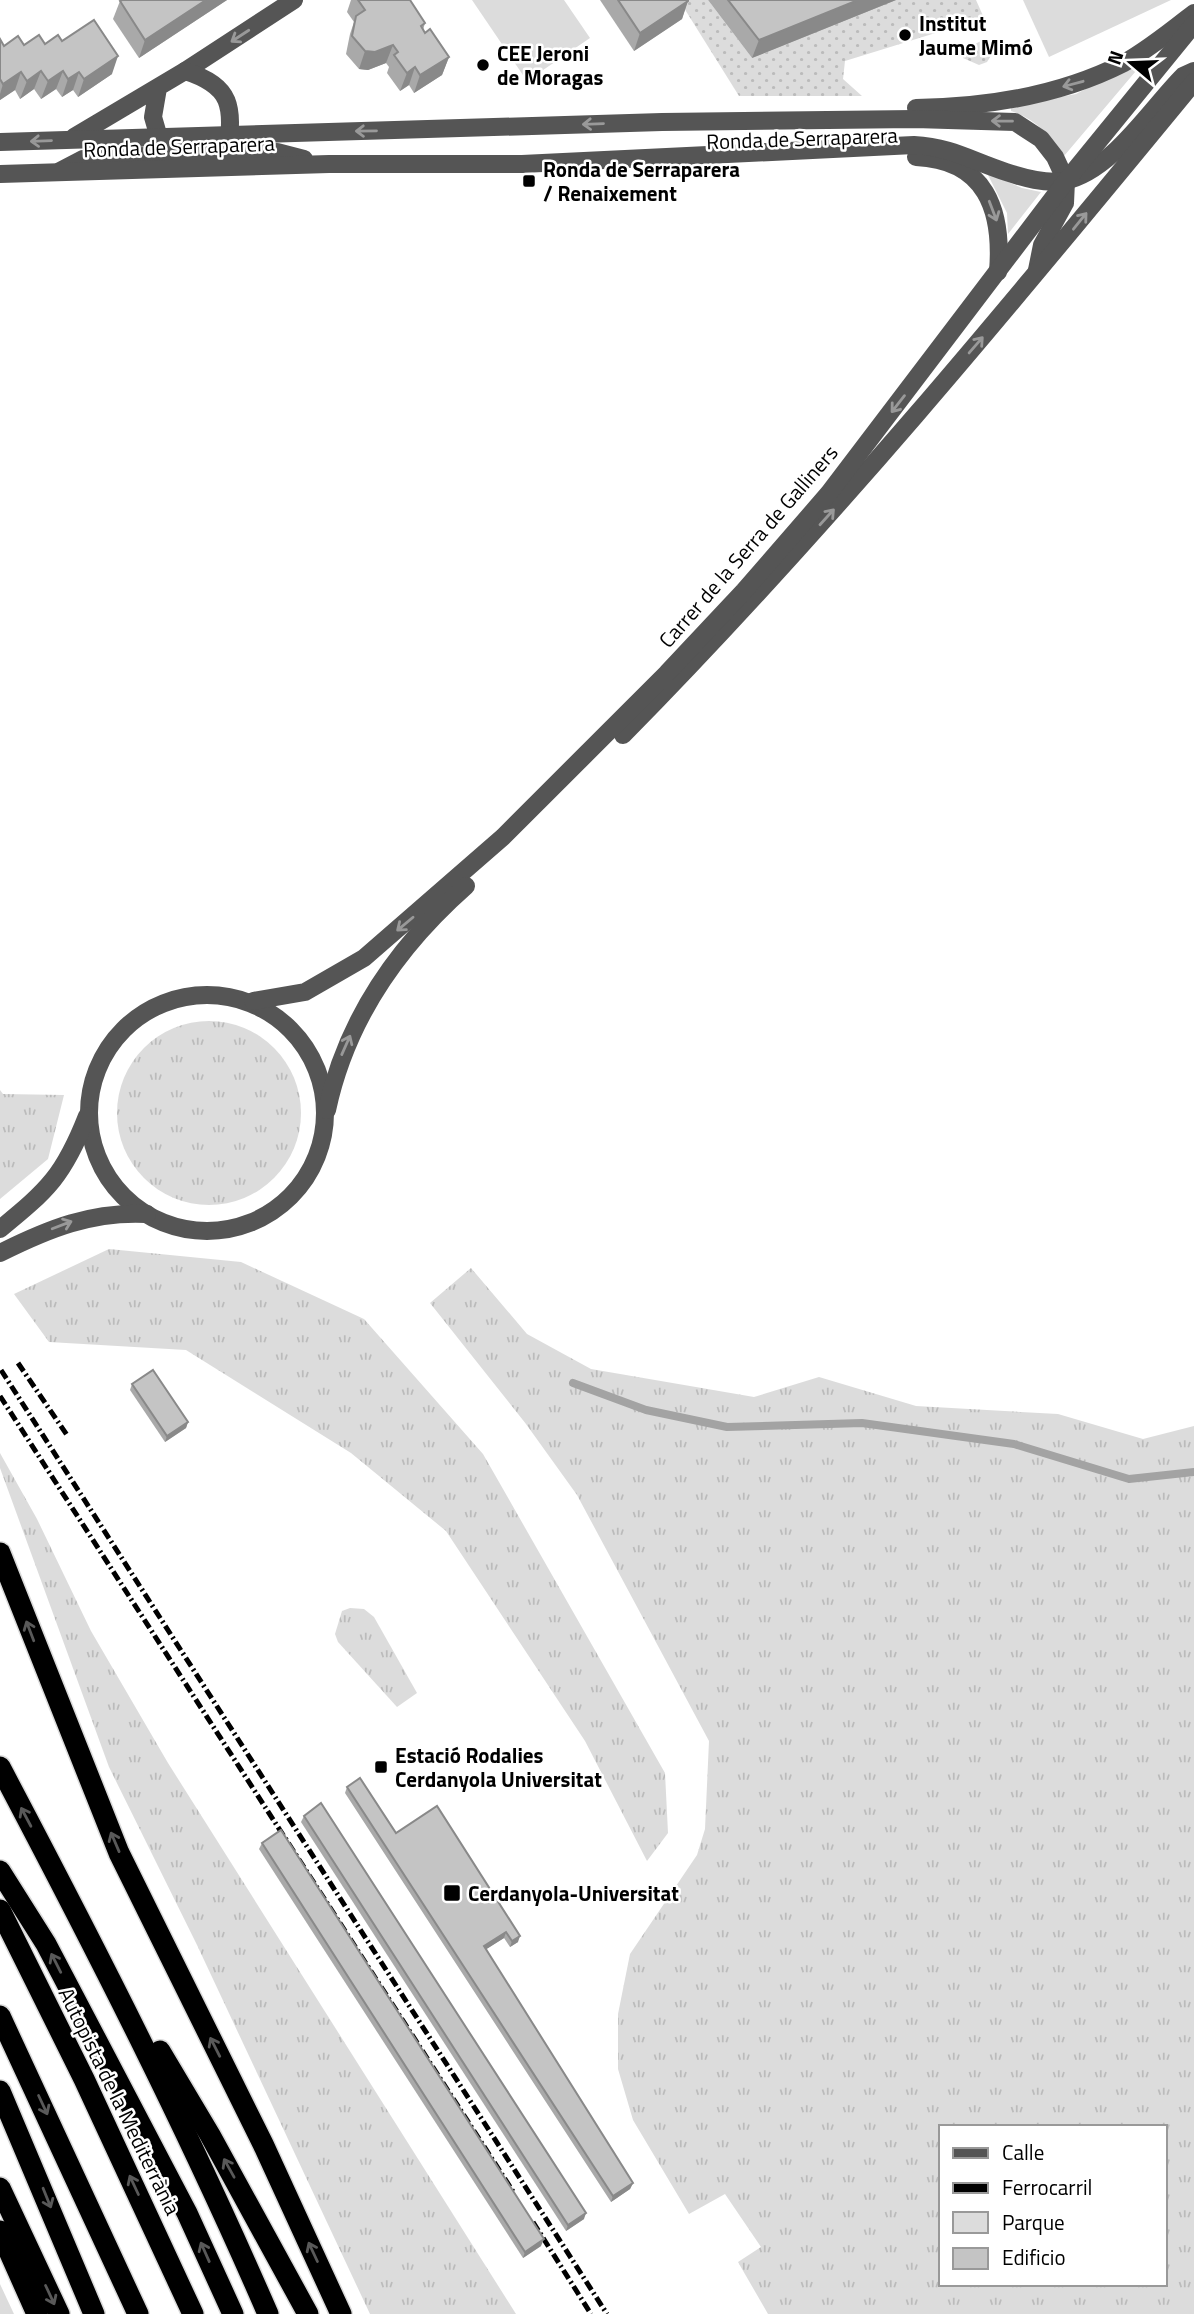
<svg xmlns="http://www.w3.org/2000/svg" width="1194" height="2314" font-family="'Titillium Web',sans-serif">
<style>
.grass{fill:url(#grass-tufts);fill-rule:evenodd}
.park{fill:#dcdcdc}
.garden{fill:url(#garden-dots)}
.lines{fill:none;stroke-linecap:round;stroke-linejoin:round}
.stream{stroke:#a3a3a3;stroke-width:8}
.highway-casing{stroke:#dbdbdb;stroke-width:24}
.minor{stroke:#555;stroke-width:18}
.highway{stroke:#000;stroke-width:21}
.rail{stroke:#000;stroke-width:5;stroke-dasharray:10 3.5 2 3.5;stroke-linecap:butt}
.wall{fill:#a9a9a9}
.shaded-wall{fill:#898989}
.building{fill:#c4c4c4;stroke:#898989;stroke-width:2}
.oneway{stroke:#999}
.oneway2{stroke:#595959}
.poi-dot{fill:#000;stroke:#fff;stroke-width:2.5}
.labels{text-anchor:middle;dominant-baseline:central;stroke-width:5;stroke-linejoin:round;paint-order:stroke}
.poi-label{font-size:21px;font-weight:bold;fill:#000;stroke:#fff;text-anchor:start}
.street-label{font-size:21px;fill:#000;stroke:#fff}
</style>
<defs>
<pattern id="grass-tufts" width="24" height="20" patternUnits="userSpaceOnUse" patternTransform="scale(1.75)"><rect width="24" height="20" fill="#dcdcdc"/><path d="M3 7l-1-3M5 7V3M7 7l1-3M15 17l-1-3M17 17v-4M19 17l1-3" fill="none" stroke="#bbb"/></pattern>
<pattern id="garden-dots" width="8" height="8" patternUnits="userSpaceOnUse" patternTransform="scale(1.75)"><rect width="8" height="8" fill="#dcdcdc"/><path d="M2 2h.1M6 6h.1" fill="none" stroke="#bbb" stroke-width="1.8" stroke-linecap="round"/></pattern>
</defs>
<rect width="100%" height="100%" fill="#fff"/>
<g class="grass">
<circle cx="209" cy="1113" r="92"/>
<polygon points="0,1090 3,1094 64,1095 48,1159 0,1199"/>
<polygon points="109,1249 241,1262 364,1319 483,1454 665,1773 668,1833 647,1861 585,1741 446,1531 351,1453 186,1350 49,1342 14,1294"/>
<path d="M471,1268l56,66 64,35 163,28 65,-20 97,29 142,8 85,25 51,-13v888h-426l-30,-52 23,-15 -36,-53 -36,20 -56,-94 -15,-51v-55l12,-60 67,-99 8,-26 4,-88 -132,-246 -51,-71 -96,-121zM940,2127h224v157h-224z"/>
<polygon points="0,1453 37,1519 91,1631 168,1763 516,2314 370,2314 197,1945 109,1767 0,1468"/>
<polygon points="350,1608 364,1609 374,1617 417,1693 397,1707 338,1642 335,1634 342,1611"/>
<polygon points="0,2284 14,2314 0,2314"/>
</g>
<g class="park">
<polygon points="472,0 564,0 590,38 527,81"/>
<polygon points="1023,0 1171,0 1049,57"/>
<path d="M1140,61l1,4 -77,91c-14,-21 -29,-37 -53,-45v-5l65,-12z"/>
<polygon points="987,173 1022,188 1041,192 1008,234 1007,213"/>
</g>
<g class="garden">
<polygon points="679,0 708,0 752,58 894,0 976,0 984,18 845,61 843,79 862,96 739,96"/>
<polygon points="983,40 994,51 987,62 979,65 963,58 963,50"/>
</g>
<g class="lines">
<polyline class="stream" points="573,1383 646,1410 727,1427 862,1423 1014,1444 1129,1479 1194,1472"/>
<g class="highway-casing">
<g id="highway">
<polyline points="0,1553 119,1853 263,2144 341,2314"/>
<path d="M0,1767c95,180 187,360 268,547"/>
<polyline points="0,1871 46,1944 187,2213 233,2314"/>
<polyline points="0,1910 84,2079 193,2314"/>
<polyline points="0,2016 138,2314"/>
<polyline points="160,2051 210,2135 308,2314"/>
<polyline points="0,2091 94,2314"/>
<polyline points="0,2188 59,2314"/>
<polyline points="0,2231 37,2314"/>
</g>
</g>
<g class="minor">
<polyline points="185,71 294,0"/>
<path d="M916,108c70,-1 145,-13 208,-45 25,-14 47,-32 70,-50"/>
<path d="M74,137l111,-66c50,16 47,37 43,83l-64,1 -11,-38 5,-29"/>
<polyline points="0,142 662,122 915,119 1015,122 1041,139 1055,157 1066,181 1065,203 1042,245 1037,270"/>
<polyline points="228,154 277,152 304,159"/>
<path d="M916,157c70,3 87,53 82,115"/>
<polyline points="60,171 83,159 164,155"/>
<path d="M0,174l329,-10h193l392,-19c37,2 58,16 92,27 18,6 39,12 58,9 47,-9 87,-73 119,-105l11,-5"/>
<path d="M623,735c203,-206 387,-429 571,-653"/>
<circle cx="207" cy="1113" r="118"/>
<polyline points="253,1001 305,992 364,958 503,837 667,673 744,591 829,493 1066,181 1194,24"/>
<path d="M327,1110c19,-89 71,-164 139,-224"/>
<path d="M0,1229c48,-39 64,-54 87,-113"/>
<path d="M0,1253c48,-24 92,-42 147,-39"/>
</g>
<use href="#highway" class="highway"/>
<g class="rail">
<polyline points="18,1363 67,1435"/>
<polyline points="1,1370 607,2314"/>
<polyline points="0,1396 514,2193"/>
<polyline points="533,2222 591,2314"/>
</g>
</g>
<g class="wall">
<polygon points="122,0 227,0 139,58 113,19 120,1"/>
<polygon points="351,0 410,0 425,23 423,30 425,33 449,57 442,75 414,93 409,85 400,91 387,73 389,67 386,63 368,70 359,69 346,54 350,34 354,22 347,12"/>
<polygon points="600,0 688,0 682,19 634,51"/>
<polygon points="708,0 896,0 752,58"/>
<polygon points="0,39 4,46 45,44 62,41 112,74 78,97 73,90 62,97 56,89 41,99 34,89 20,99 15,90 0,100"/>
<polygon points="132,1384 188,1422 186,1428 165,1442 130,1390"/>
<polygon points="347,1787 396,1833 518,1942 510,1947 504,1938 486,1949 633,2183 630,2189 611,2202 345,1793"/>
<polygon points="304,1816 584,2219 566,2231 301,1822"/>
<polygon points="262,1843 541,2246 523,2258 259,1849"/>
</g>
<g class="shaded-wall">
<polygon points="206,0 227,0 139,58 145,40"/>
<polygon points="858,0 896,0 752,58 759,40"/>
<polygon points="688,1 682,19 634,51 640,33"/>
<polygon points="393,45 386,63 368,70 359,69 365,51"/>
<polygon points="118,56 112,74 78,97 84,79"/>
<polygon points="449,57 442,75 414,93 420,75"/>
<polygon points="415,67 409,85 400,91 407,73"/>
<polygon points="41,71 34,89 20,99 27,81"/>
<polygon points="63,71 56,89 41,99 48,81"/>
<polygon points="21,72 15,90 0,100 0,94 3,84"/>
<polygon points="79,72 73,90 62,97 68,79"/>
<polygon points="188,1422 186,1428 165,1442 167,1436"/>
<polygon points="506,1932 504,1938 482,1952 484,1946"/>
<polygon points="520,1936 518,1942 510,1947 512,1941"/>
<polygon points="633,2183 630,2189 611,2202 613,2196"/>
<polygon points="586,2213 584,2219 566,2231 568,2225"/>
<polygon points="544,2239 541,2246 523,2258 525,2252"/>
</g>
<g class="building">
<polygon points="122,0 206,0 145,40 120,1"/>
<polygon points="358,0 410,0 425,23 421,26 425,33 430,29 449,57 420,75 415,67 407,73 394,55 398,52 393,45 375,52 365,51 352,36 356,16 365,10"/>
<polygon points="618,0 688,0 688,1 640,33"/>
<polygon points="728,0 858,0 759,40"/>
<polygon points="94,20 118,56 84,79 79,72 68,79 63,71 48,81 41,71 27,81 21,72 3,84 0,79 0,39 4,46 18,36 24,45 39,35 45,44 58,35 62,41"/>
<polygon points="153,1370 188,1422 167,1436 132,1384"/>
<polygon points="360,1778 396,1833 437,1806 520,1936 512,1941 506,1932 484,1946 633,2183 613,2196 347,1787"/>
<polygon points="321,1803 586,2213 568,2225 304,1816"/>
<polygon points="281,1830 544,2239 525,2252 262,1843"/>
</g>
<defs><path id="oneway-shaft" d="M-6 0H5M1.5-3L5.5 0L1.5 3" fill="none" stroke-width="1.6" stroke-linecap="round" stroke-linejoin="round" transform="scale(1.75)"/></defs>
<g class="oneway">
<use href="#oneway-shaft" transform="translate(240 36) rotate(147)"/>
<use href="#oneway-shaft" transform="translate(1073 84) rotate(165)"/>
<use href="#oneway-shaft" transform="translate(1002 121) rotate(-179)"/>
<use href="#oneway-shaft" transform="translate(593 124) rotate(178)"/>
<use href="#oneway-shaft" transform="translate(366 131) rotate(179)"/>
<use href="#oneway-shaft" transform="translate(41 141) rotate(178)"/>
<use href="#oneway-shaft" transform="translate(993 211) rotate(69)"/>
<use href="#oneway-shaft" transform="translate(1080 221) rotate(-51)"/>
<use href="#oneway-shaft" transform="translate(976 345) rotate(-49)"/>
<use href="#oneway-shaft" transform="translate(898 404) rotate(128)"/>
<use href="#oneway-shaft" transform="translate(827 517) rotate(-48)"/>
<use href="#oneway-shaft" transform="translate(405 924) rotate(140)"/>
<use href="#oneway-shaft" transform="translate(346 1045) rotate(-66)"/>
<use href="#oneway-shaft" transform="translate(62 1225) rotate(-21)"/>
</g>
<g class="oneway2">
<use href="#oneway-shaft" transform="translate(30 1631) rotate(-111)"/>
<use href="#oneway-shaft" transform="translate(26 1817) rotate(-118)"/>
<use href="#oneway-shaft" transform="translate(115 1842) rotate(-113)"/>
<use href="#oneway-shaft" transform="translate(56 1963) rotate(-117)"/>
<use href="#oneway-shaft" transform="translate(215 2047) rotate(-117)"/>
<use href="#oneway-shaft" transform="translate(43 2105) rotate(65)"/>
<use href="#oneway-shaft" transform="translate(229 2168) rotate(-119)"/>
<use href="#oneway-shaft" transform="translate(134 2185) rotate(-115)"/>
<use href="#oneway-shaft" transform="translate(47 2198) rotate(68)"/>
<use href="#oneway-shaft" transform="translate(205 2252) rotate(-114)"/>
<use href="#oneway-shaft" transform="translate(313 2252) rotate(-115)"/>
<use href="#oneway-shaft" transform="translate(50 2295) rotate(65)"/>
</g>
<g class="poi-dot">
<circle cx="905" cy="35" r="7"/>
<circle cx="483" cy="65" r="7"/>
<rect x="522" y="174" width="14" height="14" rx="3.5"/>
<rect x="374" y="1760" width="14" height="14" rx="3.5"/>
<rect x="443" y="1884" width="18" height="18" rx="3.5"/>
</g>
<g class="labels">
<g class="poi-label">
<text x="919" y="23">Institut<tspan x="919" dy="24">Jaume Mimó</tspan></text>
<text x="497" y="53">CEE Jeroni<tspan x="497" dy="24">de Moragas</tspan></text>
<text x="543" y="169">Ronda de Serraparera<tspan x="543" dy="24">/ Renaixement</tspan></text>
<text x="395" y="1755">Estació Rodalies<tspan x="395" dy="24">Cerdanyola Universitat</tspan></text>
<text x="468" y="1893">Cerdanyola-Universitat</text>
</g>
<g class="street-label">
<text transform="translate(802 138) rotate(-2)">Ronda de Serraparera</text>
<text transform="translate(179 146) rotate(-2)">Ronda de Serraparera</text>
<text transform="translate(748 546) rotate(-49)">Carrer de la Serra de Galliners</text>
<text transform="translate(120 2101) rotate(64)">Autopista de la Mediterrània</text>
</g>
</g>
<rect x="939" y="2125" width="228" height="161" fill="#ffffff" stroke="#999999" stroke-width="2"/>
<rect x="953" y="2148" width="35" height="10" fill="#555555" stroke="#999999" stroke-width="2"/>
<text x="1002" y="2160" font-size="21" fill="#000000">Calle</text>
<rect x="953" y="2183" width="35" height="10" fill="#000000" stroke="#999999" stroke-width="2"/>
<text x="1002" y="2195" font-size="21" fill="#000000">Ferrocarril</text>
<rect x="953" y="2212" width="35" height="21" fill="#dcdcdc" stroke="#999999" stroke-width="2"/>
<text x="1002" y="2230" font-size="21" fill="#000000">Parque</text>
<rect x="953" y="2248" width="35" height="21" fill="#c4c4c4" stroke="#999999" stroke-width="2"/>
<text x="1002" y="2265" font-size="21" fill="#000000">Edificio</text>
<g transform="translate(1131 63) rotate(289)" stroke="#ffffff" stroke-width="5" paint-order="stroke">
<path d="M0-5L12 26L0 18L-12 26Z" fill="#000000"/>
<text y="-10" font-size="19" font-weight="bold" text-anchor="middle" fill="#000000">N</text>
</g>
</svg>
